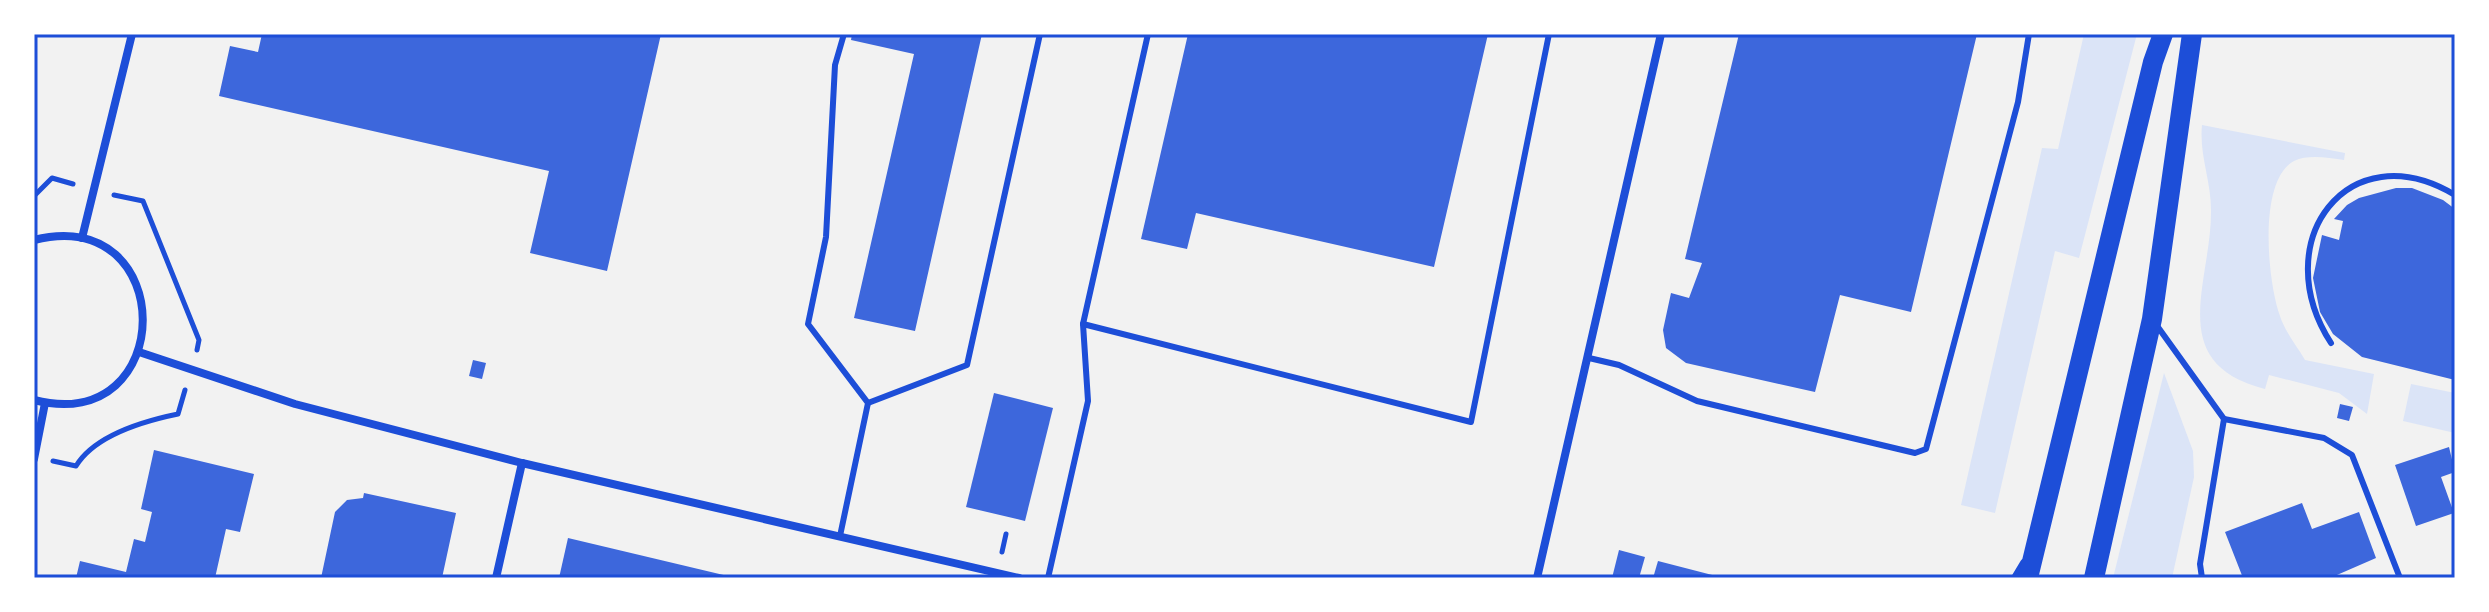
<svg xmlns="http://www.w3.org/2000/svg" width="2489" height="612" font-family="'Source Sans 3',sans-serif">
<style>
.green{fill:#dbe4f7}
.building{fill:#3d67dc}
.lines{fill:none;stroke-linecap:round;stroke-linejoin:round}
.path{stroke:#1d4ed8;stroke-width:5}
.service{stroke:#1d4ed8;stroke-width:6}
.minor{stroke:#1d4ed8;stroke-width:8}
.primary{stroke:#1d4ed8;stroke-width:20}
.neatline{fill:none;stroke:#1d4ed8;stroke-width:3}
</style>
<rect width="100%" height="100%" fill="#f2f2f2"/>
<g class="green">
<polygon points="2084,34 2137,34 2079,258 2055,251 1995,513 1961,505 2042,148 2058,149"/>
<path d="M2202,125l143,28 -1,7c-16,-2 -35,-6 -50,1 -37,20 -26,123 -14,155 5,16 17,30 25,44l69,14 -7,40 -28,-21 -70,-18 -4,14c-102,-26 -53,-107 -54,-179 0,-30 -12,-55 -9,-85z"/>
<polygon points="2164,373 2193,451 2194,477 2172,578 2113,578"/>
<polygon points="2411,384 2455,393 2455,433 2403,421"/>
</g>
<g class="building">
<polygon points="262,34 661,34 607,271 530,253 549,171 219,96 230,46 258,52"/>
<polygon points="852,34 982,34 915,331 854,318 914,54 851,40"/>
<polygon points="1188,34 1488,34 1434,267 1196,213 1187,249 1141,239"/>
<polygon points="1739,34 1977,34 1911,312 1840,295 1815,392 1686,363 1666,348 1663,330 1671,293 1689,298 1702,263 1685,259"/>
<polygon points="2396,188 2412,188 2443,200 2455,209 2455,380 2362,357 2333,334 2320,312 2313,278 2322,235 2339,240 2343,221 2334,219 2347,205 2359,198"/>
<polygon points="473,360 486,363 482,379 469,376"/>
<polygon points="994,393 1053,408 1025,521 966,507"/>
<polygon points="2340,404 2353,407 2349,421 2337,418"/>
<polygon points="2449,447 2455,472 2441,477 2454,513 2416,526 2395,465"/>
<polygon points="154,450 254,474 240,532 226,529 215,578 76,578 80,561 126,572 134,539 145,542 152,512 141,509"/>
<polygon points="364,493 456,513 442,578 321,578 335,512 347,500 363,498"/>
<polygon points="2302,503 2312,529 2359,512 2376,558 2330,578 2243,578 2225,532"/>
<polygon points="568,538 732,577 732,578 559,578"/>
<polygon points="1619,550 1645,557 1639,578 1612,578"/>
<polygon points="1658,561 1720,577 1720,578 1653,578"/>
</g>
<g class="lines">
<g class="path">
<polyline points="114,195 143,201 199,340 197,350"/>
<polyline points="34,196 52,178 73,184"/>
<path d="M53,461l23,5c19,-31 68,-45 102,-52l7,-24"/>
<polyline points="1002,552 1006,534"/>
</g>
<g class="service">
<polyline points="1148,34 1083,324 1471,422 1549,34"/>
<polyline points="2155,323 2224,419 2324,438 2352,455 2400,578"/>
<path d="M2331,343c-65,-101 17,-212 124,-148"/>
<polyline points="1589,358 1619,365 1697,401 1915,453 1926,449 2018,102 2029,34"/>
<polyline points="868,403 967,365 1040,34"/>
<polyline points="840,536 868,403 808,324 826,237 835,65 844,34"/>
<polyline points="1048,578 1088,401 1083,324"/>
<polyline points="2202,578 2200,564 2224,419"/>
</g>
<g class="minor">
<polyline points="82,238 132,34"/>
<path d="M34,240c145,-37 145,197 0,160"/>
<polyline points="139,352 295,404 522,463 1019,578"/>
<polyline points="34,459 45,403"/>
<polyline points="496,578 522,463"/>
<polyline points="1537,578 1661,34"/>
<polyline points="2015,578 2024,563"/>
</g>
<g class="primary">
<polyline points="2028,578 2153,62 2163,34"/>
<polyline points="2094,578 2152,319 2192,34"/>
</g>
</g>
<rect width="2489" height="612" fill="none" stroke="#ffffff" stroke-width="72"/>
<rect x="36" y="36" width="2417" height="540" class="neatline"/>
</svg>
